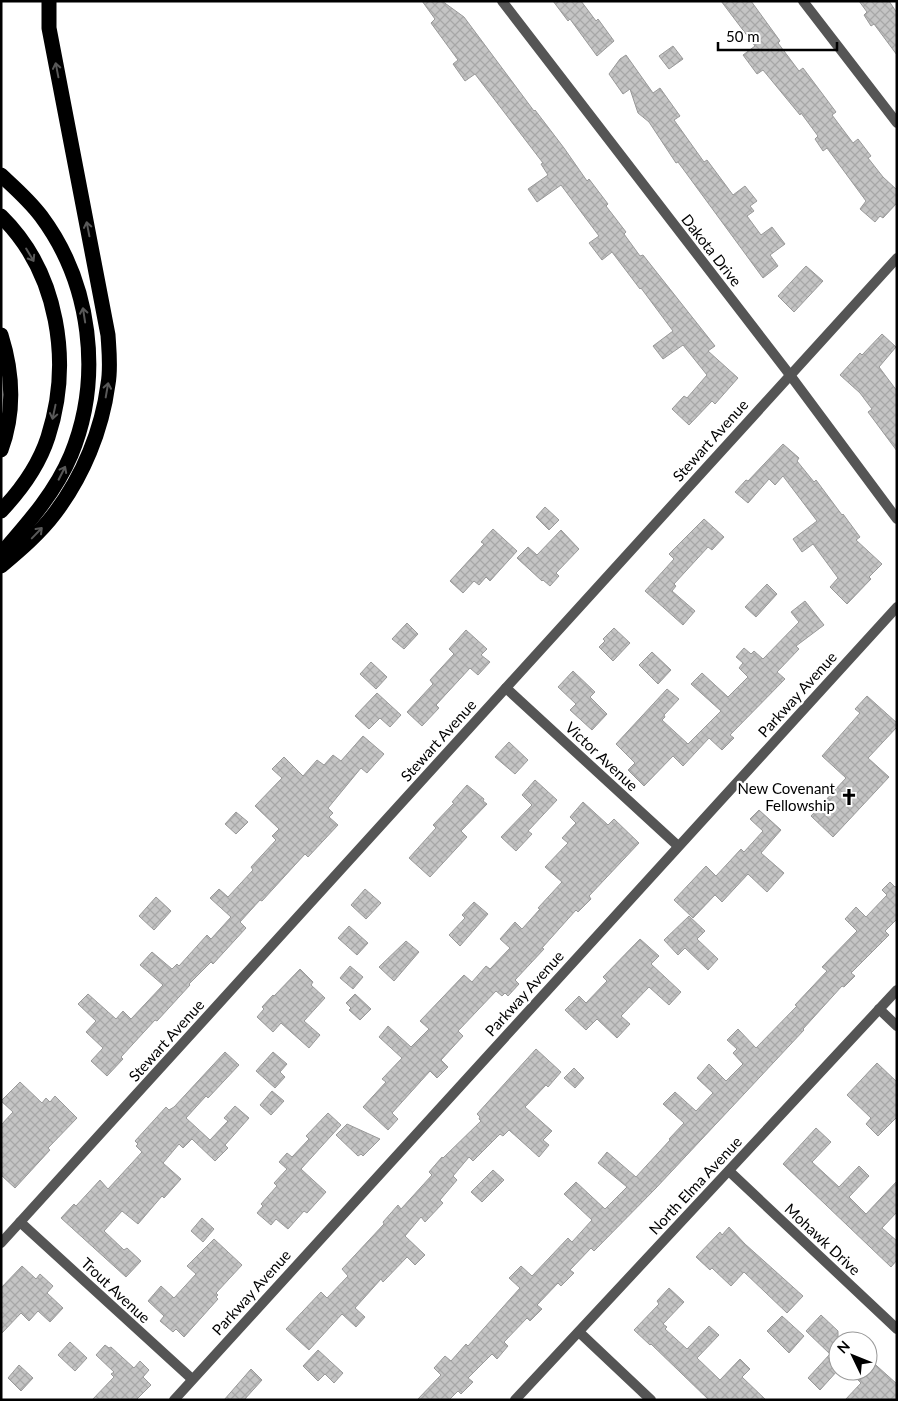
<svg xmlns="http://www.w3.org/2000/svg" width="898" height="1401" font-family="Lato,sans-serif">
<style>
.building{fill:url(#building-cross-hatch);stroke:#999}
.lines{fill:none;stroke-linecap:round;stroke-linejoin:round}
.street{stroke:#555;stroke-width:10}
.highway{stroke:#000;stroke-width:15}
.oneway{stroke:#595959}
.labels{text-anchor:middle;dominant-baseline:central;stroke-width:4.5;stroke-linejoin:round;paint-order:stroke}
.street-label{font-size:15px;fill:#000;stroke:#fff}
.poi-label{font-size:15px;fill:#000;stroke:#fff;text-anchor:end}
</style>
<defs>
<pattern id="building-cross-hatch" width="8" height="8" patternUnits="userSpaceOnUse" patternTransform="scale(1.25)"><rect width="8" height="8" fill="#c4c4c4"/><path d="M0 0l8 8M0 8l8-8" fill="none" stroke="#a7a7a7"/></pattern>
</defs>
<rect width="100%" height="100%" fill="#fff"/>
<g class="building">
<polygon points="422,1 442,1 464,17 534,111 535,110 564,148 587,181 589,179 608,204 606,206 626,232 624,234 640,256 643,255 715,346 708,351 738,378 715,404 712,401 689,425 672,409 684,396 687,398 707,375 683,345 663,359 653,346 673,331 641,288 640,289 612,252 602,260 589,243 599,236 561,185 537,202 528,189 548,175 541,164 543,163 475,74 465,81 453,64 458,60 431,23 435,19"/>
<polygon points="553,1 581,1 596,21 598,19 614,41 597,56 570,19 568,21"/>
<polygon points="721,1 751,1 780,41 778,43 799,71 803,68 836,112 832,115 853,143 858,139 871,156 868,158 883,177 897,190 897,203 883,218 880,216 875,222 860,209 866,201 827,148 823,151 815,139 818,136 801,113 800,115 763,70 757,74 743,55 755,46"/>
<polygon points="859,1 889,1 897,13 897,55 874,24 871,26 864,15 867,12"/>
<polygon points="673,46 683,59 669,69 659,56"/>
<polygon points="626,55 653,93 660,88 680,116 674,120 704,162 707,160 733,195 745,186 757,201 750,206 754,211 747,216 761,235 772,227 785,244 770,255 778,266 763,278 678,162 676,163 649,122 638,113 630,89 623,94 609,74 620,59"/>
<polygon points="806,266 823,281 794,312 778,296"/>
<polygon points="882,334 896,347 879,367 897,391 897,451 868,412 872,409 860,393 840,375 860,353 862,355"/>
<polygon points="783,444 799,458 797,461 814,482 816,480 842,515 843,514 860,537 856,540 882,564 869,577 871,579 847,604 830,587 838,578 813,544 802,552 793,539 817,521 783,476 775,485 769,479 748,503 735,492 746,480 748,481"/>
<polygon points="545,507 559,520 549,530 536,517"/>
<polygon points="704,519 724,537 712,550 708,547 674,584 676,586 672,591 695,611 683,625 645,591 674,559 669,554"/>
<polygon points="493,529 517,551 490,581 486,577 479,585 474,581 463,593 450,581 484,544 481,542"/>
<polygon points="561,530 579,549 556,573 559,576 550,586 543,580 542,581 517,558 528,547 537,555"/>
<polygon points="767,584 777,594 756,617 745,607"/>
<polygon points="805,601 824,625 796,646 799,649 777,672 785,679 730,735 734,738 722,750 709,738 683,766 673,756 644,786 628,770 635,763 616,744 667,689 679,699 664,715 665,717 662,720 688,744 721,711 691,684 702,673 728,697 748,677 739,668 743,663 736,657 744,648 751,654 754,651 763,659 799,622 791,612"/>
<polygon points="407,623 418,634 404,649 392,639"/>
<polygon points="614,628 630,643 613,661 599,647 605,641 603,639"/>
<polygon points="466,630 487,649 481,655 490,662 478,675 470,668 436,705 439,708 422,726 407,712 433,684 430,680 454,654 449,649"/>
<polygon points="652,652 671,670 658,684 639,665"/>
<polygon points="371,662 387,677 376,689 360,674"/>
<polygon points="573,671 595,692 590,697 607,714 592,730 570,710 576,704 558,687"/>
<polygon points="377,693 401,715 390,727 380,718 369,729 355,716"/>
<polygon points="867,696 897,723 897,727 868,758 889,777 833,837 811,816 846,778 822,756 860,713 855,709"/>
<polygon points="363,736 384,754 367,773 361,768 328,808 333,813 329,817 338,825 308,857 305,854 262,901 260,900 240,922 246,928 213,964 211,962 189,984 190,985 157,1021 155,1020 121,1057 123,1059 107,1076 91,1061 103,1048 86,1032 96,1021 78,1004 88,994 116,1019 123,1011 131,1019 163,985 140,965 152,952 172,969 177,964 179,966 207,935 211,939 231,917 210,898 219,889 228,897 253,870 251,867 276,840 272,836 279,829 255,806 282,778 272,769 284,757 303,776 317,760 324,765 333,755 341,761"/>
<polygon points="509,742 528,760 515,774 495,757"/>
<polygon points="535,780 557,800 528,831 532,834 516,851 501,837 532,805 522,795"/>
<polygon points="467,785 484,799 483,801 487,804 461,831 467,837 430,877 409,858 436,828 433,825 454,803 452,802"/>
<polygon points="583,802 608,825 614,819 639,843 589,896 591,899 578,912 576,910 542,948 544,949 515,980 519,984 508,996 505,993 502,996 496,991 458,1031 463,1036 441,1060 448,1067 437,1078 430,1071 392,1113 398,1119 388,1130 363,1107 386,1082 382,1079 402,1058 379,1037 388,1026 411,1047 429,1029 420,1021 464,975 472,982 486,966 490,969 510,948 500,939 515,922 522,929 540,909 538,908 562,882 545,867 568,843 562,838 576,823 570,817"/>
<polygon points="759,810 781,830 761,853 784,873 767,892 748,874 722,902 715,895 693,918 674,900 706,866 716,876 741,849 744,852 763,831 750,819"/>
<polygon points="236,812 248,822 236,834 225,824"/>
<polygon points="890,882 895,887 897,886 897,919 885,931 889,935 851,973 855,976 844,987 842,986 803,1029 804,1030 656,1188 594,1251 591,1248 570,1270 574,1273 561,1286 558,1283 537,1305 542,1309 530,1321 527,1318 504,1342 508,1346 497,1359 492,1354 468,1378 473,1382 461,1394 458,1391 449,1400 417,1400 441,1375 434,1368 445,1356 451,1361 466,1344 468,1346 520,1288 509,1278 521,1266 532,1276 568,1238 572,1242 592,1220 564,1194 576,1182 605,1209 627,1187 598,1163 607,1152 636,1177 670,1140 669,1139 684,1123 663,1104 675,1092 696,1111 713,1093 697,1078 709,1064 726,1081 743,1064 733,1053 737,1049 727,1040 738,1029 756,1048 797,1006 795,1005 827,971 822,967 857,931 845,919 856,907 866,917 887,895 882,890"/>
<polygon points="365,889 381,903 366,919 351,905"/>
<polygon points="156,897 171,911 154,930 139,916"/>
<polygon points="474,902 488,914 460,946 449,935 465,918 462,915"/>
<polygon points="689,916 705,931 697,939 718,959 708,970 685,948 678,955 664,940"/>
<polygon points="349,926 368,943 357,955 338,938"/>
<polygon points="640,939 659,956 651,964 681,992 669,1005 649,987 621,1016 630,1024 617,1038 597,1019 586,1030 565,1010 579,996 586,1003 607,981 603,977"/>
<polygon points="406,941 419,952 394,981 379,967"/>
<polygon points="350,966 363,977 353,989 340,978"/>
<polygon points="300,969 313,982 311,985 325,998 304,1021 320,1035 309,1048 281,1023 273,1032 257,1017 264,1009 262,1007 273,995 274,996"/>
<polygon points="355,994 371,1009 360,1020 349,1010 351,1008 346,1003"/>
<polygon points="536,1049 561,1072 548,1087 546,1085 525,1107 552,1131 543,1140 549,1145 539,1157 509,1130 503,1136 500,1134 473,1161 469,1157 453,1176 457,1180 440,1200 443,1203 425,1222 421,1217 405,1236 425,1255 415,1265 407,1257 383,1282 381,1279 355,1308 365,1317 356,1327 342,1314 309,1350 286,1329 321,1292 327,1298 348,1276 342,1269 384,1224 383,1222 398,1205 401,1209 432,1175 429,1172 442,1157 443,1158 481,1121 479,1119 480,1117 477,1114"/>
<polygon points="225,1052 239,1065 208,1098 206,1096 186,1118 210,1140 228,1121 224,1118 235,1106 249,1118 225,1145 228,1148 215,1161 192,1139 183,1148 179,1144 163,1163 181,1179 164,1198 162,1196 138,1224 122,1211 104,1231 124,1250 127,1248 141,1261 126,1277 61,1218 74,1204 76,1206 100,1180 108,1189 142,1152 136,1146 138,1144 135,1141 166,1107 169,1110 174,1107"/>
<polygon points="273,1052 287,1064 280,1072 285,1077 275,1088 256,1071"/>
<polygon points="877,1063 897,1082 897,1117 878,1136 866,1124 871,1118 847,1095"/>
<polygon points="574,1068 584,1078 575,1088 564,1078"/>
<polygon points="20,1082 42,1103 46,1098 50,1102 55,1096 77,1118 48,1148 50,1150 15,1188 1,1175 1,1125 13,1112 1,1101"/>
<polygon points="272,1091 284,1101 271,1115 260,1105"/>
<polygon points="328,1113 341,1125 301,1169 326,1192 307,1213 304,1211 288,1229 276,1219 271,1225 257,1213 263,1206 261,1204 277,1186 274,1183 287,1169 279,1162 287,1153 292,1157 309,1139 306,1136"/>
<polygon points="347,1124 380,1139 363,1156 361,1154 358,1156 336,1135"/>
<polygon points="816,1128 831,1142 812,1162 839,1187 859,1166 869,1176 849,1197 866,1214 897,1181 897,1212 882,1228 897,1241 897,1260 891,1267 783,1164"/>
<polygon points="493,1170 504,1180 482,1202 471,1192"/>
<polygon points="202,1218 214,1229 203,1242 191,1231"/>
<polygon points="729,1227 745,1244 803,1296 787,1313 744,1272 731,1286 712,1268 710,1270 696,1257 720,1232 722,1235"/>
<polygon points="214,1239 242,1265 216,1293 218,1295 216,1297 218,1299 184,1337 176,1329 173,1332 160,1321 164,1316 148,1301 161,1286 174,1298 196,1274 187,1266"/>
<polygon points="22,1266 36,1279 40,1274 53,1286 47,1293 63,1308 50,1322 38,1311 29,1321 21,1313 1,1334 1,1288"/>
<polygon points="669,1288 684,1302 663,1324 667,1327 665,1329 687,1349 709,1326 719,1335 697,1358 720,1380 740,1359 750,1369 742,1377 766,1400 709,1400 651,1344 650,1345 634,1330 659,1304 657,1301"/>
<polygon points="821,1315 838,1331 838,1370 820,1390 808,1378 830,1354 806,1331"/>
<polygon points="782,1316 804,1336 789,1353 767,1331"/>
<polygon points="70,1342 87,1358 75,1371 58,1355"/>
<polygon points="105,1345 109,1348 111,1347 134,1368 140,1361 149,1370 143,1377 151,1385 136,1400 92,1400 114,1377 111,1374 114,1372 96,1355"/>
<polygon points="318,1350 343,1373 334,1383 325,1374 318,1381 303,1366"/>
<polygon points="868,1358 897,1384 897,1400 845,1400 861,1383 849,1371 868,1371"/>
<polygon points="19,1365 33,1378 21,1391 8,1378"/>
<polygon points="251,1369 262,1380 244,1400 224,1400"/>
</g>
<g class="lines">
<g class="street">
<polyline points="502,1 790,375 897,519"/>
<polyline points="803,1 897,123"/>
<polyline points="506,688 678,846"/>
<polyline points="879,1009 897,1026"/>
<polyline points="729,1171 897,1329"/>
<polyline points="20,1222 192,1379"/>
<polyline points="1,1243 897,258"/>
<polyline points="579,1332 651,1400"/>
<polyline points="174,1400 897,607"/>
<polyline points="515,1400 897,990"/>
</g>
<g class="highway">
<path d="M1,175c14,13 28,25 40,41 50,67 62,161 30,239 -16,38 -43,68 -70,99"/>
<path d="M1,216c58,57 71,147 47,221 -9,28 -27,53 -47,74"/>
<path d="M1,335c12,38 14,77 0,115"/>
<path d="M1,566c19,-16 39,-33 54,-53 28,-37 47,-83 53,-129 3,-16 1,-33 0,-49l-59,-307v-27"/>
</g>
</g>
<defs><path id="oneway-shaft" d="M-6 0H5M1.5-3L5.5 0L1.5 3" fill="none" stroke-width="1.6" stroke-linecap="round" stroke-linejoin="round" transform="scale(1.25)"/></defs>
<g class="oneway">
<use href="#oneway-shaft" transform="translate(57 70) rotate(-101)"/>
<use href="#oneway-shaft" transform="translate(88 229) rotate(-101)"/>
<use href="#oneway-shaft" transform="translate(30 255) rotate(59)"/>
<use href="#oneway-shaft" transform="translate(84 315) rotate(-99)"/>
<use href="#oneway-shaft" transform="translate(107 390) rotate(-80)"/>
<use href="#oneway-shaft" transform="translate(54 412) rotate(102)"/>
<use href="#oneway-shaft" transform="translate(62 473) rotate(-63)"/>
<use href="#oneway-shaft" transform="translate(37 533) rotate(-46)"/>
</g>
<defs>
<g id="church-bare" transform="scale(1.35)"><path d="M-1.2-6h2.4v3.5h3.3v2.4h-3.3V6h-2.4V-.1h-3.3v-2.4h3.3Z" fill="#000" stroke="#fff" stroke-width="2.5" paint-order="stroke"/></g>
</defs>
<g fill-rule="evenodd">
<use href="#church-bare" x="849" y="797"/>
</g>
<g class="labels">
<g class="street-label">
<text transform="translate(712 250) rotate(52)">Dakota Drive</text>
<text transform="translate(710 440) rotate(-48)">Stewart Avenue</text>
<text transform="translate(797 694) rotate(-48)">Parkway Avenue</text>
<text transform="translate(438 740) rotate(-48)">Stewart Avenue</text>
<text transform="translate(602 756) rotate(43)">Victor Avenue</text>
<text transform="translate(524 993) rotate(-48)">Parkway Avenue</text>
<text transform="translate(166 1040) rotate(-48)">Stewart Avenue</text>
<text transform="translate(695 1185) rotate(-47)">North Elma Avenue</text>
<text transform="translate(823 1239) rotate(43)">Mohawk Drive</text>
<text transform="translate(116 1290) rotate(43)">Trout Avenue</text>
<text transform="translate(251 1292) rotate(-48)">Parkway Avenue</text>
</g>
<g class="poi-label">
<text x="835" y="788">New Covenant<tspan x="835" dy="17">Fellowship</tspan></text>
</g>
</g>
<rect width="898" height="1401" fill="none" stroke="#000000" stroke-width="5"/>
<g transform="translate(853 1356) rotate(313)"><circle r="24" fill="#ffffff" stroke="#999999"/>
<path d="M0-4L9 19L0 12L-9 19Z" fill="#000000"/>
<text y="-8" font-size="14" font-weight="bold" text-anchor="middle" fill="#000000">N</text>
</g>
<path d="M718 42v8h119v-8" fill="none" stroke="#000000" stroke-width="2.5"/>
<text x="726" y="42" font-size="15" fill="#000000" stroke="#ffffff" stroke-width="4" paint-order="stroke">50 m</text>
</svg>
